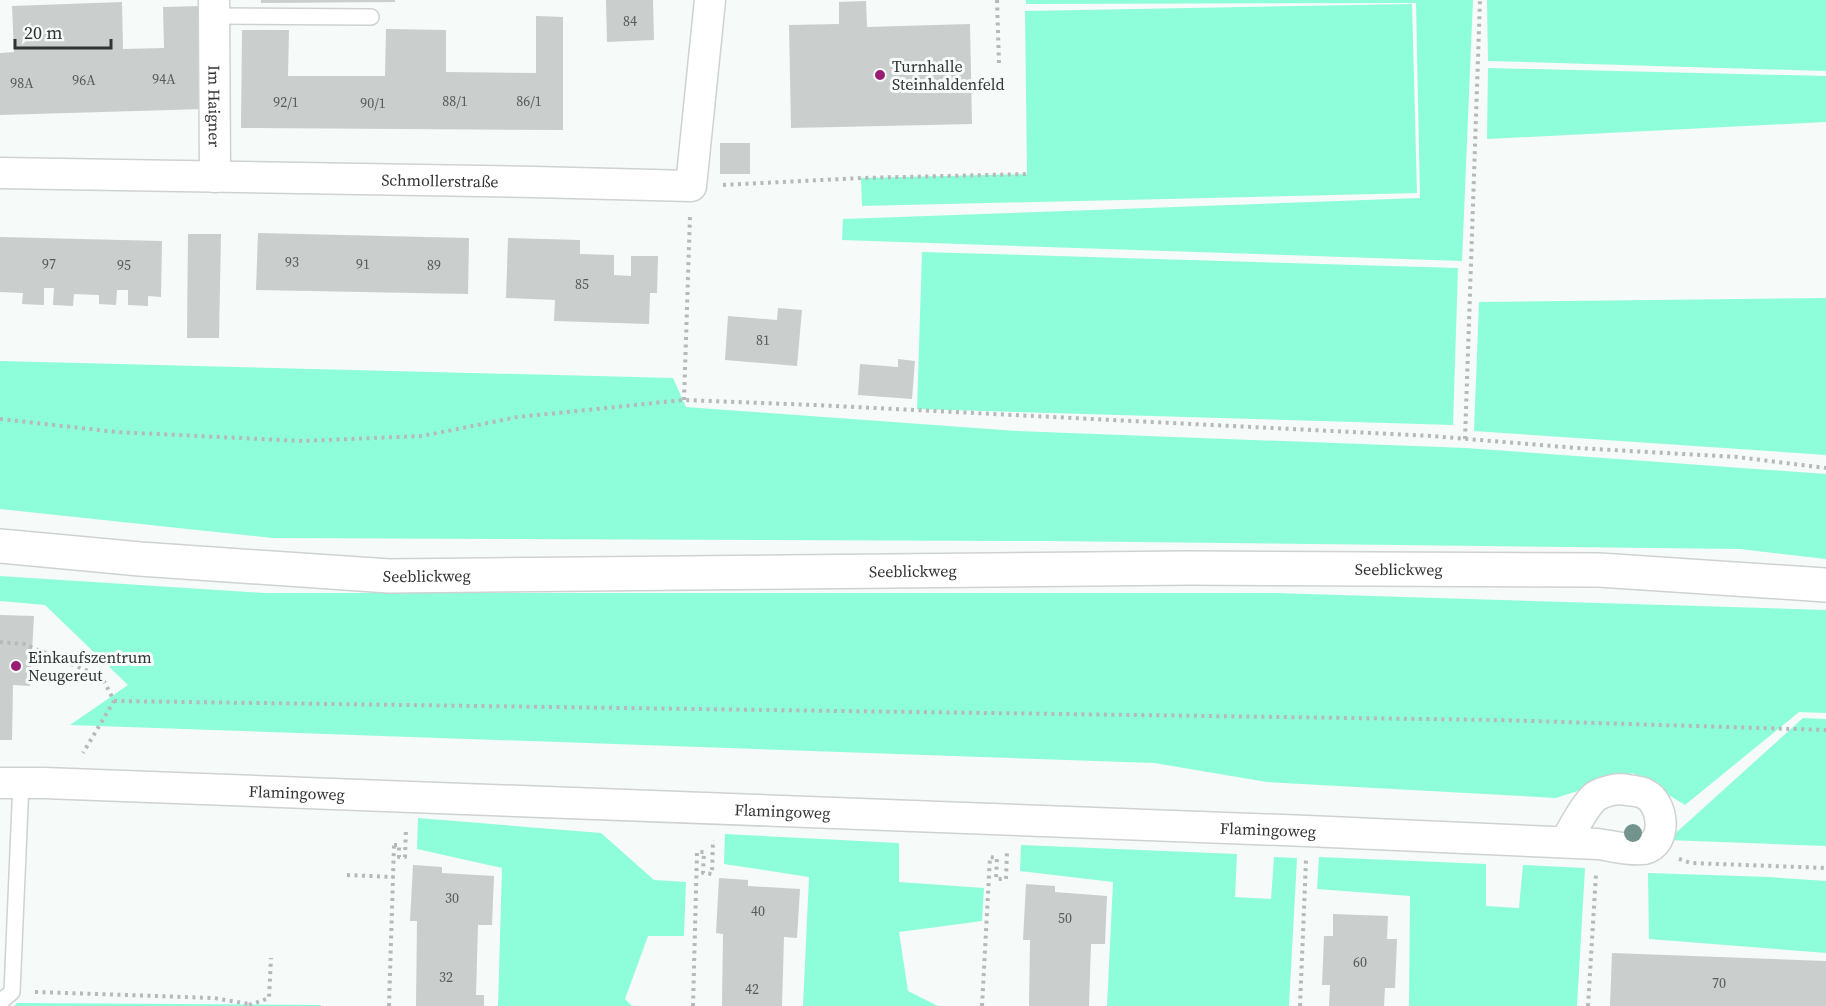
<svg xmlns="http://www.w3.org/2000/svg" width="1826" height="1006" font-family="'Source Serif 4',serif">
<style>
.green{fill:#8efdda}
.building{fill:#cacecd}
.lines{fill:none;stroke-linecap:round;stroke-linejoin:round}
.service-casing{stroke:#ced2d0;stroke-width:18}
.minor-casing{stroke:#ced2d0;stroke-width:33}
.secondary-casing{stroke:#ced2d0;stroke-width:36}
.path{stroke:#b6b9b9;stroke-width:4;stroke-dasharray:3 4.5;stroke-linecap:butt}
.service{stroke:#fff;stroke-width:15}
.minor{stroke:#fff;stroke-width:30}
.secondary{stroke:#fff;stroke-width:33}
.tree{fill:#73948c}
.poi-dot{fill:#991d75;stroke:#f6faf9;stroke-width:2}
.labels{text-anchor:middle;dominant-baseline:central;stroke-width:6;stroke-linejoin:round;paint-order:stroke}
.number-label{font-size:14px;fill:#585a5a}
.poi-label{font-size:16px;fill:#323333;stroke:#f6faf9;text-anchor:start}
.street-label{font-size:16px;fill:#323333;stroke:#f6faf9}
</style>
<rect width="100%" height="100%" fill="#f6faf9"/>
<g class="green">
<polygon points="1026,0 1473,0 1462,261 842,240 843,219 1420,198 1416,3 1026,4"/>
<polygon points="1487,0 1826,0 1826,71 1488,61"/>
<polygon points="1412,4 1417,193 862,206 861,178 1027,174 1025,11"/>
<polygon points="1488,68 1826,76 1826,122 1487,139"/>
<polygon points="922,252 1458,268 1453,425 917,409"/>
<polygon points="1826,298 1826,455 1474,431 1479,302"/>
<polygon points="0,361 673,378 686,407 1017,431 1466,448 1826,474 1826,559 1740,549 1045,541 273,538 0,509"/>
<polygon points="0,576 265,593 1275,593 1826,610 1826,713 1799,712 1685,805 1633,773 1556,798 1267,782 1154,763 70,725 128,685 45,605 0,601"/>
<polygon points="1803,718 1826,719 1826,846 1668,840"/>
<polygon points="418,818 601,833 654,880 686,882 684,936 648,936 625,999 632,1006 498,1006 502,868 417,849"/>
<polygon points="725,834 899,843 899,882 984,888 982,921 899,932 908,991 938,1006 803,1006 809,877 724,864"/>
<polygon points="1021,845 1237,854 1235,897 1271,899 1274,857 1297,858 1289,1006 1107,1006 1113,882 1020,871"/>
<polygon points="1319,857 1486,864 1486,906 1519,908 1523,865 1585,868 1577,1006 1409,1006 1410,896 1317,889"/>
<polygon points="1648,873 1769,877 1826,881 1826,953 1649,939"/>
<polygon points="17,1003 321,1005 321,1006 14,1006"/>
</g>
<g class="building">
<polygon points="261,0 395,0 395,2 261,3"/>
<polygon points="606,0 653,0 654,40 607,42"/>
<polygon points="866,1 867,27 970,24 972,124 791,128 789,25 839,24 839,2"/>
<polygon points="122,2 123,49 164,48 163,7 201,6 204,109 0,115 0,53 14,52 12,6"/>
<polygon points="536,16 563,17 563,130 241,128 242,30 289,30 288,76 385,76 386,29 446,30 446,72 536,73"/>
<rect x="720" y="143" width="30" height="31"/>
<polygon points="258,233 469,238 468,294 256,290"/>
<polygon points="188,234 221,234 219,338 187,338"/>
<polygon points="0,237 162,241 161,297 148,296 148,306 128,305 128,290 117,290 116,305 99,304 99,295 74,294 73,306 53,305 54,288 44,288 44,305 22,304 23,293 0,292"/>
<polygon points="508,238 580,240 580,254 614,255 614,275 631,276 631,256 658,256 657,293 650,293 649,324 554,321 555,300 506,298"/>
<polygon points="778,308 802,310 797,366 725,360 728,316 777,320"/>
<polygon points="898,359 915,361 912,399 858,395 860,364 898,367"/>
<polygon points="0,615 34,616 30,686 13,685 12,740 0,740"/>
<polygon points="413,865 442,867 442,873 494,876 492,925 478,925 476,995 484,995 484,1006 416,1006 417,921 410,921"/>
<polygon points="719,878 748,880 748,886 800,889 797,938 784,937 782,1006 722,1006 723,934 716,933"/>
<polygon points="1026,884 1055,886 1055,892 1107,896 1105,944 1091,944 1089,1006 1029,1006 1030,940 1023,940"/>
<polygon points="1333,914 1388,916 1387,939 1397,939 1395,988 1385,988 1384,1006 1329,1006 1330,985 1322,985 1324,936 1333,936"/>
<polygon points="1612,953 1826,961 1826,1006 1610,1006"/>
</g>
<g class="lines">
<g class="service-casing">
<g id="service">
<polyline points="214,16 371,17"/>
<polyline points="0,1002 12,992 21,782"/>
</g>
</g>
<g class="minor-casing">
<g id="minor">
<path id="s1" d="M214,0l1,177"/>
<path id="s2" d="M0,173l534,9 157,4 19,-186"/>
<path id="s3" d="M0,783h44l1263,48 291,13c15,2 31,7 46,5 24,-5 20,-46 1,-55 -5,-3 -13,-3 -18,-4 -10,-2 -22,1 -31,6 -10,7 -24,35 -31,46"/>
</g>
</g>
<g class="secondary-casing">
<g id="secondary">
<path id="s4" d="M0,546l140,13 249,17 799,-8 411,2 227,15"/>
</g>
</g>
<g class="path">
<polyline points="997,0 999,63"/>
<polyline points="723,185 861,178 1028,174"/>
<polyline points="684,400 690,216"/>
<polyline points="0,419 116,432 302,441 422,436 518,417 684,400 815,405 1431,436 1577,448 1737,457 1826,468"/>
<polyline points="1465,439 1480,0"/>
<polyline points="0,642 24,644 102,677 114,701 83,753"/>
<polyline points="114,701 1498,720 1826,730"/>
<polyline points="394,845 399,845 399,857 405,857 406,828"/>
<polyline points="1679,859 1691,863 1826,868"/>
<polyline points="347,875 393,877"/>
<polyline points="35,992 214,998 249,1004"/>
<polyline points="249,1005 269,998 271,958"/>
<polyline points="389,1006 394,845"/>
<polyline points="693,1006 697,852 704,852 703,873 712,874 713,840"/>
<polyline points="982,1006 990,857 997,858 996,879 1006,879 1007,851"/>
<polyline points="1300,1006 1306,860"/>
<polyline points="1588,1006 1596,874"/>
</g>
<use href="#service" class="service"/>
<use href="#minor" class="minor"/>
<use href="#secondary" class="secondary"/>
</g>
<circle class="tree" cx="1633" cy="833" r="9"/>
<g class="poi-dot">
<circle cx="880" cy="75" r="6"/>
<circle cx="16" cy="666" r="6"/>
</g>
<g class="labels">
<g class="number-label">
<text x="630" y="21">84</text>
<text x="164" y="79">94A</text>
<text x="84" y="80">96A</text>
<text x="22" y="83">98A</text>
<text x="455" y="101">88/1</text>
<text x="529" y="101">86/1</text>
<text x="286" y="102">92/1</text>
<text x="373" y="103">90/1</text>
<text x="292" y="262">93</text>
<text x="49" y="264">97</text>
<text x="363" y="264">91</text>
<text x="124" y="265">95</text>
<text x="434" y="265">89</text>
<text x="582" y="284">85</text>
<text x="763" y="340">81</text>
<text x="452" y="898">30</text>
<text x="758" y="911">40</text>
<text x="1065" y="918">50</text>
<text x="1360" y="962">60</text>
<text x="446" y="977">32</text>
<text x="1719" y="983">70</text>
<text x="752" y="989">42</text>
</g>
<g class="poi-label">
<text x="892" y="66">Turnhalle<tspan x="892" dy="18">Steinhaldenfeld</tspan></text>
<text x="28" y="657">Einkaufszentrum<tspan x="28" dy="18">Neugereut</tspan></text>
</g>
<g class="street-label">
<text stroke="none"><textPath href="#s1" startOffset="106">Im Haigner</textPath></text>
<text stroke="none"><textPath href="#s2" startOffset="440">Schmollerstraße</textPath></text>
<text stroke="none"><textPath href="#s4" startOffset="1400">Seeblickweg</textPath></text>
<text stroke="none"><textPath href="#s4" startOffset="914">Seeblickweg</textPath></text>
<text stroke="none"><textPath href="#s4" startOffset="428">Seeblickweg</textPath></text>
<text stroke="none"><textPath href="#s3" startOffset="297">Flamingoweg</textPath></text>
<text stroke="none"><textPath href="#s3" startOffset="783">Flamingoweg</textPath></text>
<text stroke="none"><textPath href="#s3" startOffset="1269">Flamingoweg</textPath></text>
</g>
</g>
<path d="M15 39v9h96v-9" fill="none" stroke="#323333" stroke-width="3"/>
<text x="24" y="39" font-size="18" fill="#323333" stroke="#f6faf9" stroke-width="4.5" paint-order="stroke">20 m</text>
</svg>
